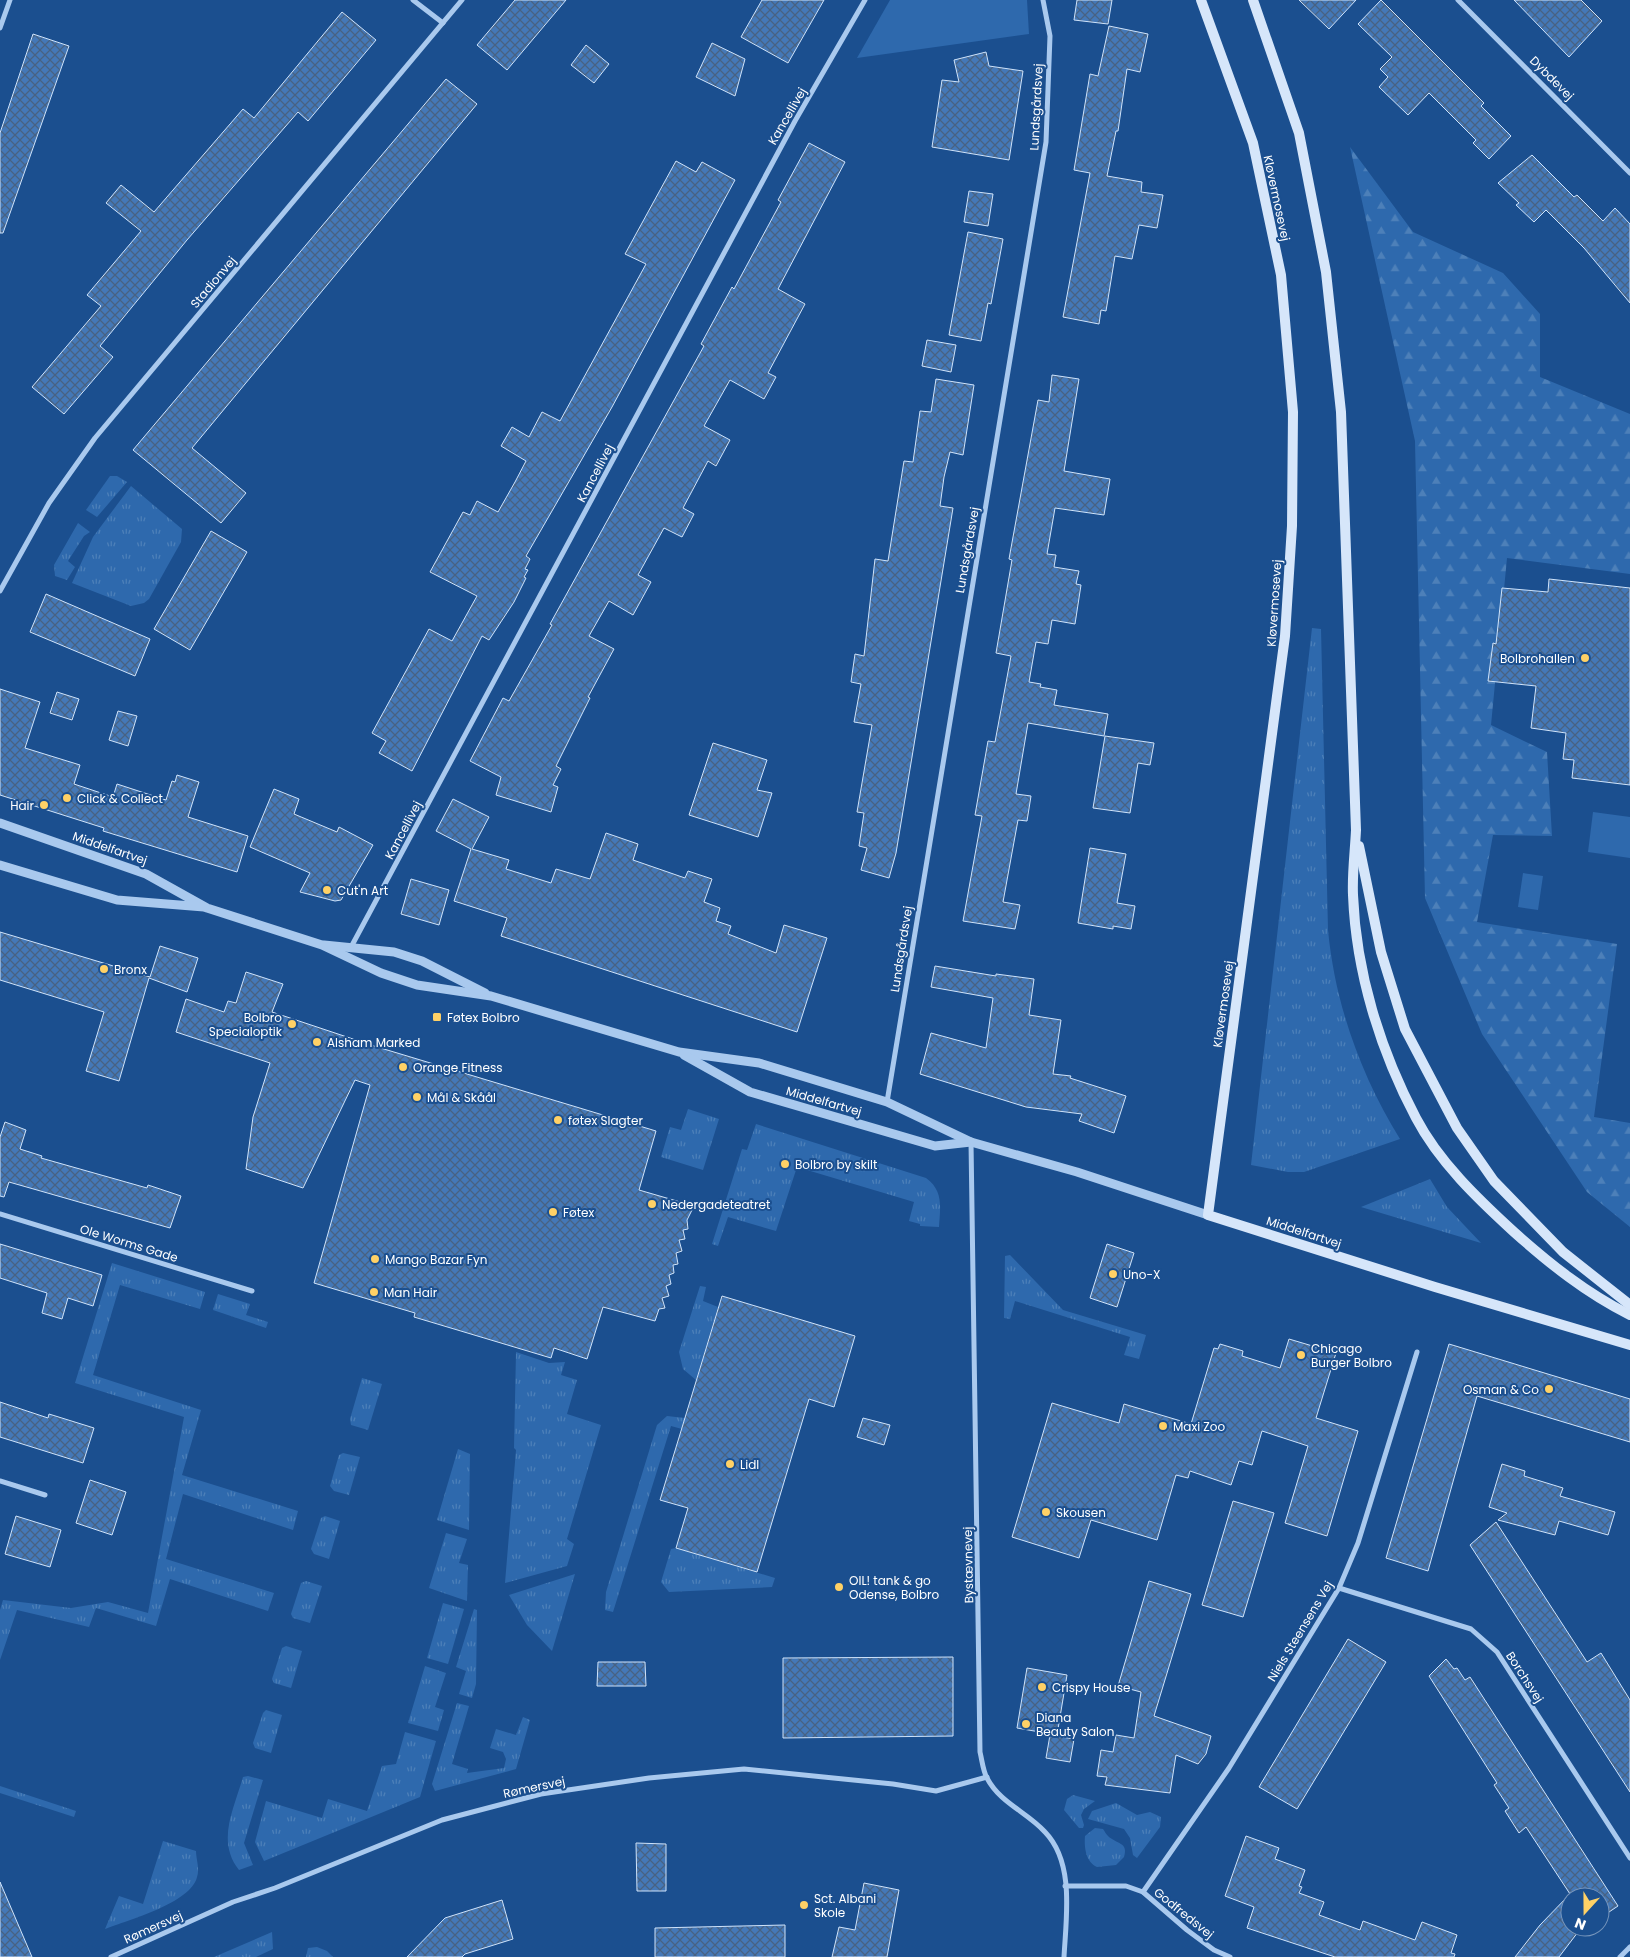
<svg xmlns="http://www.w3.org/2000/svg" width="1630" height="1957" font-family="Poppins,sans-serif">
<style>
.grass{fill:url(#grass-tufts)}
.forest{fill:url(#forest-firs)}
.park{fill:#2e69ad}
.building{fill:url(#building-cross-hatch);stroke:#cfe3fa}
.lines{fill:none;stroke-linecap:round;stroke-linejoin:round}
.minor{stroke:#a9c9ee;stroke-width:5}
.tertiary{stroke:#a9c9ee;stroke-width:9}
.secondary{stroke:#d6e6fa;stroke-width:10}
.poi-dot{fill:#ffd166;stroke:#1b4f8f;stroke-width:2}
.labels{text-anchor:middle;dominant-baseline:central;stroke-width:4;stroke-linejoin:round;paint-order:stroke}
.street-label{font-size:12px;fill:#fff;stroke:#1b4f8f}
.poi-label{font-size:12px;fill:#fff;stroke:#1b4f8f;text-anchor:start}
</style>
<defs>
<pattern id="grass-tufts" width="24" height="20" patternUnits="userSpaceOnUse" patternTransform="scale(1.25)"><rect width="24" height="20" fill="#2e69ad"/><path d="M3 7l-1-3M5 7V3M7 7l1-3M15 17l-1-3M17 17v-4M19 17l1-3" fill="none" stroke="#4d80b9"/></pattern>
<pattern id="forest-firs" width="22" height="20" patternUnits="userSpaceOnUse" patternTransform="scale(1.25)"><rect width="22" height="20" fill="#2e69ad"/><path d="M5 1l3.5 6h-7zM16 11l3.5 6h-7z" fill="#4d80b9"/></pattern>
<pattern id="building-cross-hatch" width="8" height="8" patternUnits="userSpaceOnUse" patternTransform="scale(1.25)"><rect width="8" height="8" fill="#4478b7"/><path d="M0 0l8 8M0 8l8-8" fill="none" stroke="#486282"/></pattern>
</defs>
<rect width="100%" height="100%" fill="#1b4f8f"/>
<g class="grass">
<polygon points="110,476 117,476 127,482 97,517 86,510"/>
<polygon points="131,486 182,529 181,542 149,599 144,603 131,606 72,583 93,537"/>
<polygon points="78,523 90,532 84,536 68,561 75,567 67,580 55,576 54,565"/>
<path d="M1312,628l9,1 7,301c7,74 33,146 72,209l-96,33h-16l-37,-7z"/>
<polygon points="688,1109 719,1119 703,1170 661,1157 670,1127 681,1130"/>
<path d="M756,1124l170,54c18,13 14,30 13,49l-19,-1v-2l-11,-3 5,-19 -117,-35 -21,64 -48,-14 -10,29 -6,-2 30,-95 5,1z"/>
<polygon points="1430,1179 1447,1207 1481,1243 1361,1207"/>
<polygon points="1010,1255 1063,1310 1146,1335 1139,1359 1124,1355 1130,1337 1015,1301 1010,1319 1004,1318 1005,1256"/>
<polygon points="112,1263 205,1292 200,1309 120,1285 93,1375 201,1410 182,1475 298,1511 293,1530 183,1494 166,1559 274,1593 268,1611 170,1579 156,1626 96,1608 89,1627 17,1610 0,1660 0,1610 3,1600 71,1608 108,1602 148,1613 184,1417 75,1383"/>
<polygon points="700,1286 706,1287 703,1301 718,1307 696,1380 683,1369 679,1352"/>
<polygon points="218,1294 250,1304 246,1315 268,1322 266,1328 213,1310"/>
<polygon points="516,1352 549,1363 565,1362 561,1375 577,1380 567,1414 601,1425 567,1539 574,1544 567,1566 505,1583 516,1450 514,1448"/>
<polygon points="362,1378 382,1384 368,1430 351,1425 350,1419"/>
<polygon points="667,1416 685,1418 682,1429 671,1426 613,1612 605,1610 606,1592 657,1425"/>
<polygon points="458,1449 470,1454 469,1530 437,1520"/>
<polygon points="343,1453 360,1457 349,1495 334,1491 330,1486 339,1455"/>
<polygon points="325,1516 340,1521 329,1559 314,1554 311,1549 321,1518"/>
<polygon points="446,1533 467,1539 459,1563 468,1565 467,1601 429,1588"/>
<polygon points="676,1548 775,1578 772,1587 669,1592 661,1582 671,1549"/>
<polygon points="575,1574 552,1651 527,1625 509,1595"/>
<polygon points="306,1581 322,1586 310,1623 293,1618 291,1614 301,1583"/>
<polygon points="443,1603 464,1609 448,1664 427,1658"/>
<polygon points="474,1609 477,1610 476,1684 472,1698 459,1694 466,1671 456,1667"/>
<polygon points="286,1646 302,1651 291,1688 274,1683 272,1679 282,1648"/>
<polygon points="425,1666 446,1673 435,1707 444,1710 438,1731 408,1723"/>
<polygon points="457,1703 469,1706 452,1764 468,1769 467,1773 504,1768 506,1759 503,1752 490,1748 496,1729 516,1735 523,1717 530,1720 516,1769 435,1791 432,1784"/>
<polygon points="266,1710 282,1715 271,1753 255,1748 253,1743 263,1713"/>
<polygon points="405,1732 436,1741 420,1797 264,1861 255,1842 266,1801 322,1818 328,1799 367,1811 382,1766 396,1764"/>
<path d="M248,1776l15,4 -19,63 9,22 -14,5c-23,-29 -5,-61 4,-93z"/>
<polygon points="0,1786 76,1811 74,1817 0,1793"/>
<polygon points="1073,1795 1095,1801 1084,1809 1081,1815 1084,1825 1083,1828 1079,1828 1064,1810 1067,1799"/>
<polygon points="1116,1803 1137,1815 1150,1812 1161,1817 1160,1827 1137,1858 1133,1855 1130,1838 1124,1829 1088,1819 1092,1811"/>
<path d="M1095,1828l8,1c2,3 3,5 5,7 8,8 21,6 16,21l-8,8 -19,2c-11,-5 -13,-19 -12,-31z"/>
<path d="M163,1841l33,10c0,8 4,18 1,26 -6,26 -69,43 -92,52l14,-33 24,8z"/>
<polygon points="272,1932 273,1949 256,1957 214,1957"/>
<polygon points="317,1947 327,1951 333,1957 306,1957 308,1948"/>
</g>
<polygon class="forest" points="1350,147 1413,232 1503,273 1540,314 1540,377 1630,414 1630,574 1507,558 1491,725 1547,752 1552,836 1493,835 1477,922 1617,944 1594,1117 1630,1123 1630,1227 1587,1192 1482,1034 1425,898 1415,441"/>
<g class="park">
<polygon points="890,0 1027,0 1029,34 857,58"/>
<polygon points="1593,812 1630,817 1630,858 1588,852"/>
<polygon points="1523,873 1543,876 1538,910 1518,907"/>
</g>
<g class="building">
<polygon points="515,0 566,0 507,70 477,45"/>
<polygon points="762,0 824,0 788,63 741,37"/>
<polygon points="1077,0 1112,0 1108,24 1074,20"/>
<polygon points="1299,0 1356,0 1329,29"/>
<polygon points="1381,0 1484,103 1481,106 1511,136 1489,159 1473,143 1476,140 1429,93 1408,115 1379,87 1388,77 1380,69 1392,57 1358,24"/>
<polygon points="1514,0 1581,0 1602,21 1569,57"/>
<polygon points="342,12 376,40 308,121 298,112 187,240 100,346 113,357 64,414 32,387 101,306 87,295 141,231 106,203 121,185 154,212 243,109 254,118"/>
<polygon points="1109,26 1148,34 1140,72 1127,69 1118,131 1116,131 1107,176 1142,182 1141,192 1163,195 1157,228 1139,225 1132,259 1115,256 1106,311 1101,310 1099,324 1063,317 1090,173 1074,170 1090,74 1098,76"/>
<polygon points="33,34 69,46 3,233 0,233 0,133"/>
<polygon points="712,43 745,59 735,96 696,77"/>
<polygon points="586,45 609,64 594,83 571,65"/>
<polygon points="986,52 989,66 1023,71 1009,160 932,147 942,80 959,82 954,60"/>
<polygon points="446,79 477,104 192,448 246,493 221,523 133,450"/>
<polygon points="809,143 845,162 778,289 805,304 768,373 776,377 764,399 730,380 704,426 730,440 716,466 708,461 683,508 694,514 682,537 664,528 638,575 651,582 633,615 609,601 589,636 614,649 588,697 590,698 556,766 561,769 553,785 558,787 551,812 496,795 501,777 470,761 503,698 509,701 552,625 550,624 704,346 701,344 732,287 734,289 781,202 778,200"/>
<polygon points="1532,155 1574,197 1577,195 1603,221 1615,208 1630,224 1630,303 1584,248 1546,210 1534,222 1516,205 1519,203 1498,183"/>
<polygon points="676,161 696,172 702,162 735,180 612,407 526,556 530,559 525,569 528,570 524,577 526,578 514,602 489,640 482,636 412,771 379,753 386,741 372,733 429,629 452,641 477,596 430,572 463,512 470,515 477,501 498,512 515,482 526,461 501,446 512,427 529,437 542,412 560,421 646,264 625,254"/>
<polygon points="969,191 993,194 988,226 964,222"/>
<polygon points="968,232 1003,239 991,304 988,303 981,341 949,335"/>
<polygon points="927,340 956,345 951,372 922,366"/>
<polygon points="1052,375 1079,379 1064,471 1110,479 1104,515 1055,508 1047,554 1056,555 1054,567 1079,571 1076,584 1081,585 1075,624 1052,620 1048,644 1036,642 1029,682 1041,684 1040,687 1057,690 1054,705 1108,714 1104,736 1028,723 1016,794 1031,796 1027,821 1018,820 1003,902 1020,905 1015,929 963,921 982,816 975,815 988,741 995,742 1011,656 996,653 1012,560 1009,559 1038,400 1049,402"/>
<polygon points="936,379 974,385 963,455 950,452 944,477 940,506 953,508 912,757 896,853 889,878 861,870 867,848 859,846 864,813 857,812 872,725 854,722 861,684 851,682 855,654 864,656 875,559 888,561 904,461 913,462 920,411 931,412"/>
<polygon points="211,531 247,552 190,650 154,629"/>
<polygon points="1549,579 1630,588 1630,785 1572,778 1574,760 1563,759 1566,733 1531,728 1536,686 1488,681 1493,643 1496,644 1502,588 1548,592"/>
<polygon points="46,594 150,639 135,676 30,632"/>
<polygon points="0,689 40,702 25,748 80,765 74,784 113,797 117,784 166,800 172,781 175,782 177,775 199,782 188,817 248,836 237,872 103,831 104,828 0,795"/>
<polygon points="57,692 79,699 72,720 50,713"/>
<polygon points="118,711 137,716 128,746 109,740"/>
<polygon points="1105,736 1154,743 1150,765 1138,763 1130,813 1093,808"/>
<polygon points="713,743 767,760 757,790 772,793 758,837 689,815"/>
<polygon points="274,789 299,799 294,814 337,832 339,827 373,845 341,900 335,901 300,892 310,873 250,847"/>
<polygon points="453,799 489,817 472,849 509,860 506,869 551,883 556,869 590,879 606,833 638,844 633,860 685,878 688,871 712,879 704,902 720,908 716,921 731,926 728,934 776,953 784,925 827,938 797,1032 501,936 507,918 454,901 471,849 436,831"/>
<polygon points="1090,848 1126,854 1117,903 1135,906 1131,929 1113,926 1113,929 1078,923"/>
<polygon points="411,879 449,890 439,925 401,914"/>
<polygon points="0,932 150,977 160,946 198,958 187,992 149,978 119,1081 86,1071 104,1012 0,980"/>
<polygon points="935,966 996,976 996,974 1034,979 1029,1015 1061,1020 1053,1074 1071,1076 1070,1078 1126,1096 1114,1133 1079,1121 1082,1114 1026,1107 920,1074 931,1033 986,1048 993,998 931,987"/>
<polygon points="246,972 283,984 272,1012 374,1046 656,1131 639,1190 694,1206 687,1220 688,1229 683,1230 685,1239 679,1240 682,1251 676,1253 678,1264 673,1265 674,1273 669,1275 671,1284 666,1286 669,1296 662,1298 665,1308 659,1309 655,1321 603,1307 587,1359 554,1348 551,1358 414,1317 415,1313 314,1283 370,1085 355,1080 303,1188 246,1169 253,1117 270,1063 176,1032 186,999 224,1012 228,1001 236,1003"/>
<polygon points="5,1122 26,1130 20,1149 42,1156 41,1158 147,1188 148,1185 181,1196 170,1228 9,1182 4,1197 0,1196 0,1137"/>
<polygon points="0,1244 102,1275 93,1306 68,1298 62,1319 42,1313 47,1293 0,1278"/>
<polygon points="1107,1244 1134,1253 1117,1307 1090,1298"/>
<polygon points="722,1296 855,1336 834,1407 809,1399 757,1572 676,1548 688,1508 660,1500"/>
<polygon points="1289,1339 1336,1353 1316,1418 1358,1431 1327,1536 1285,1523 1308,1446 1262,1431 1252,1465 1239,1461 1231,1485 1190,1471 1188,1478 1176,1475 1157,1540 1091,1520 1079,1558 1012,1537 1052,1403 1119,1423 1124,1404 1191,1424 1214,1348 1218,1349 1220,1344 1243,1351 1242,1356 1280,1368"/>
<polygon points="1449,1344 1630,1399 1630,1442 1477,1396 1428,1571 1386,1558"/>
<polygon points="0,1402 48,1418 49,1414 94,1428 83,1463 0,1437"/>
<polygon points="863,1418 890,1425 884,1445 857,1437"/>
<polygon points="1502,1464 1525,1471 1524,1476 1563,1488 1560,1496 1615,1512 1608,1535 1559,1521 1555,1535 1498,1520 1507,1513 1489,1507"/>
<polygon points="90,1480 126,1492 112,1535 76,1523"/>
<polygon points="1233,1501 1274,1513 1243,1617 1202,1605"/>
<polygon points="16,1516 61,1530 50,1567 5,1554"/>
<polygon points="1496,1522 1587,1662 1601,1653 1630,1700 1630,1792 1470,1545"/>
<polygon points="1149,1581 1191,1594 1154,1716 1211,1736 1206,1754 1198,1764 1176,1755 1170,1793 1105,1785 1107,1777 1097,1776 1101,1750 1113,1752 1116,1735 1134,1738 1141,1692 1118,1686"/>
<polygon points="1348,1639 1386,1662 1297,1809 1259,1787"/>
<polygon points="953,1657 953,1736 783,1738 783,1658"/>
<polygon points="1446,1659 1454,1669 1457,1668 1465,1680 1470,1677 1618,1906 1600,1918 1600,1897 1570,1897 1570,1927 1586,1927 1578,1932 1559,1957 1515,1957 1540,1925 1570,1894 1526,1827 1519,1833 1505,1811 1509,1808 1494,1785 1497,1783 1429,1676"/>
<polygon points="598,1662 645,1662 646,1686 597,1686"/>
<polygon points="1027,1668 1067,1675 1057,1735 1017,1728"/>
<polygon points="1050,1735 1074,1739 1070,1762 1046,1758"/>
<polygon points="1246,1836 1279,1848 1275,1859 1305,1870 1299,1886 1302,1887 1299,1893 1324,1902 1319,1915 1360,1930 1363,1921 1415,1940 1422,1922 1457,1935 1451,1953 1455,1954 1454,1957 1335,1957 1247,1928 1254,1907 1225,1896"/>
<polygon points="636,1843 666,1844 666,1891 637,1891"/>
<polygon points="0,1882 32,1957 0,1957"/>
<polygon points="864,1883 899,1890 887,1957 832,1957 839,1927 855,1930"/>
<polygon points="502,1900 513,1939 465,1954 462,1957 407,1957 445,1918"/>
<polygon points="785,1925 785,1957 655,1957 655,1928"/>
</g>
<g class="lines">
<g class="minor">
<polyline points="413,0 443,23"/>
<polyline points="1458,0 1630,173"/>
<polyline points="0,28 10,0"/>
<polyline points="0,591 49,503 95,438 462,0"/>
<polyline points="350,949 795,121 865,0"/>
<polyline points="887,1102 1046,142 1050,36 1043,0"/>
<path d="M971,1142l9,610c2,8 3,19 7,26 13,25 40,34 58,54 30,31 21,86 19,125"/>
<polyline points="0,1214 252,1291"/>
<polyline points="0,1481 45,1495"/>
<polyline points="1339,1588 1471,1629 1497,1652 1630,1858"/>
<polyline points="1065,1886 1126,1886 1143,1892 1187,1930 1214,1950 1230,1957"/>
<polyline points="1143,1892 1229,1768 1339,1588 1358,1543 1417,1352"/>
<polyline points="111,1957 233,1902 275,1888 442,1820 541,1794 649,1778 744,1769 893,1784 936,1791 987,1777"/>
<polyline points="1620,1957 1630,1947"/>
</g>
<g class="tertiary">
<polyline points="0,823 146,874 207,908 322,945 381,973 417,985 491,996 679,1052 759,1063 887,1102 971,1142 1077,1172 1208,1215"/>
<polyline points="0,865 117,900 204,907"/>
<polyline points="324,945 394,952 422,961 485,993"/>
<polyline points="684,1055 750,1092 935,1146 971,1142"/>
</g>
<g class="secondary">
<polyline points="1201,0 1253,143 1281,275 1293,412 1292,526 1285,636 1208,1215 1435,1287 1630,1345"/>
<path d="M1253,0l46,133 27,139 15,140 15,418c-1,22 -4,43 -3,65 3,77 27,155 63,223 23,44 62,81 98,114 36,32 72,61 116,83"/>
<polyline points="1359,846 1381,952 1405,1029 1457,1128 1494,1181 1563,1252 1630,1305"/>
</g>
</g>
<g class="poi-dot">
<circle cx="1585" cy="658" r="5"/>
<circle cx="67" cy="798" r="5"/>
<circle cx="44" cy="805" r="5"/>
<circle cx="327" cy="890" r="5"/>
<circle cx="104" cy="969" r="5"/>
<rect x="432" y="1012" width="10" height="10" rx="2.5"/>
<circle cx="292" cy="1024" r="5"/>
<circle cx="317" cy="1042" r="5"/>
<circle cx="403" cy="1067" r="5"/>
<circle cx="417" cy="1097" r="5"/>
<circle cx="558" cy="1120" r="5"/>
<circle cx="785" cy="1164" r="5"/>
<circle cx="652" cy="1204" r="5"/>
<circle cx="553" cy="1212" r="5"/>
<circle cx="375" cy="1259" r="5"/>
<circle cx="1113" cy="1274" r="5"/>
<circle cx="374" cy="1292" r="5"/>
<circle cx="1301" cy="1355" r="5"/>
<circle cx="1549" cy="1389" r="5"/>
<circle cx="1163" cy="1426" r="5"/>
<circle cx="730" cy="1464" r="5"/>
<circle cx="1046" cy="1512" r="5"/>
<circle cx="839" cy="1587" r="5"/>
<circle cx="1042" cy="1687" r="5"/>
<circle cx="1026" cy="1724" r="5"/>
<circle cx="804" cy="1905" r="5"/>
</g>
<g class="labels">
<g class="street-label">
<text transform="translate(1552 78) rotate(45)">Dybdevej</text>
<text transform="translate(1036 107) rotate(-87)">Lundsgårdsvej</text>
<text transform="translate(787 116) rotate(-60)">Kancellivej</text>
<text transform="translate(1277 198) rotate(78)">Kløvermosevej</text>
<text transform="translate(213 282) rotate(-50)">Stadionvej</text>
<text transform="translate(595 473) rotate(-62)">Kancellivej</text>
<text transform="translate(967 550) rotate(-80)">Lundsgårdsvej</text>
<text transform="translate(1274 603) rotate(-86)">Kløvermosevej</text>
<text transform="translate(403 830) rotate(-62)">Kancellivej</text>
<text transform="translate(110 848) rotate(19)">Middelfartvej</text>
<text transform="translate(901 949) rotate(-81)">Lundsgårdsvej</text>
<text transform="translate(1223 1004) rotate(-82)">Kløvermosevej</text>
<text transform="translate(824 1101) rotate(16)">Middelfartvej</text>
<text transform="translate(1304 1232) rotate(18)">Middelfartvej</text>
<text transform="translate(129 1243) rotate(17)">Ole Worms Gade</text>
<text transform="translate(968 1565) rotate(-91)">Bystævnevej</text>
<text transform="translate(1300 1631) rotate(-59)">Niels Steensens Vej</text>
<text transform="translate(1525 1677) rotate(57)">Borchsvej</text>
<text transform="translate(534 1787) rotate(-12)">Rømersvej</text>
<text transform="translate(1184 1913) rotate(39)">Godfredsvej</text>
<text transform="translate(153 1927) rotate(-24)">Rømersvej</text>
</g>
<g class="poi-label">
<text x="1575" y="658" text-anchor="end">Bolbrohallen</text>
<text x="77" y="798">Click &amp; Collect</text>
<text x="34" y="805" text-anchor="end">Hair</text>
<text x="337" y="890">Cut'n Art</text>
<text x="114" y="969">Bronx</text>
<text x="282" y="1017" text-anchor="end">Bolbro<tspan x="282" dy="14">Specialoptik</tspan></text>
<text x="447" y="1017">Føtex Bolbro</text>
<text x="327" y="1042">Alsham Marked</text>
<text x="413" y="1067">Orange Fitness</text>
<text x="427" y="1097">Mål &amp; Skåål</text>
<text x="568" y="1120">føtex Slagter</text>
<text x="795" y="1164">Bolbro by skilt</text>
<text x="662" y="1204">Nedergadeteatret</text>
<text x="563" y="1212">Føtex</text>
<text x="385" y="1259">Mango Bazar Fyn</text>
<text x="1123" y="1274">Uno-X</text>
<text x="384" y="1292">Man Hair</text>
<text x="1311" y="1348">Chicago<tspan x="1311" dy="14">Burger Bolbro</tspan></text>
<text x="1539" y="1389" text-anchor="end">Osman &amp; Co</text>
<text x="1173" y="1426">Maxi Zoo</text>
<text x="740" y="1464">Lidl</text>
<text x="1056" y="1512">Skousen</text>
<text x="849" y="1580">OIL! tank &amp; go<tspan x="849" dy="14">Odense, Bolbro</tspan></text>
<text x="1052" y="1687">Crispy House</text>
<text x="1036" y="1717">Diana<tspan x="1036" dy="14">Beauty Salon</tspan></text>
<text x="814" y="1898">Sct. Albani<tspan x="814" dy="14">Skole</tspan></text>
</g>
</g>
<g transform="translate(1585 1912) rotate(201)"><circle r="24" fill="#1b4f8f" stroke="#7695bc"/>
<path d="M0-4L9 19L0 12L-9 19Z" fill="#ffd166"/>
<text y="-8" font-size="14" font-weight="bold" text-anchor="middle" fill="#ffffff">N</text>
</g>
</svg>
